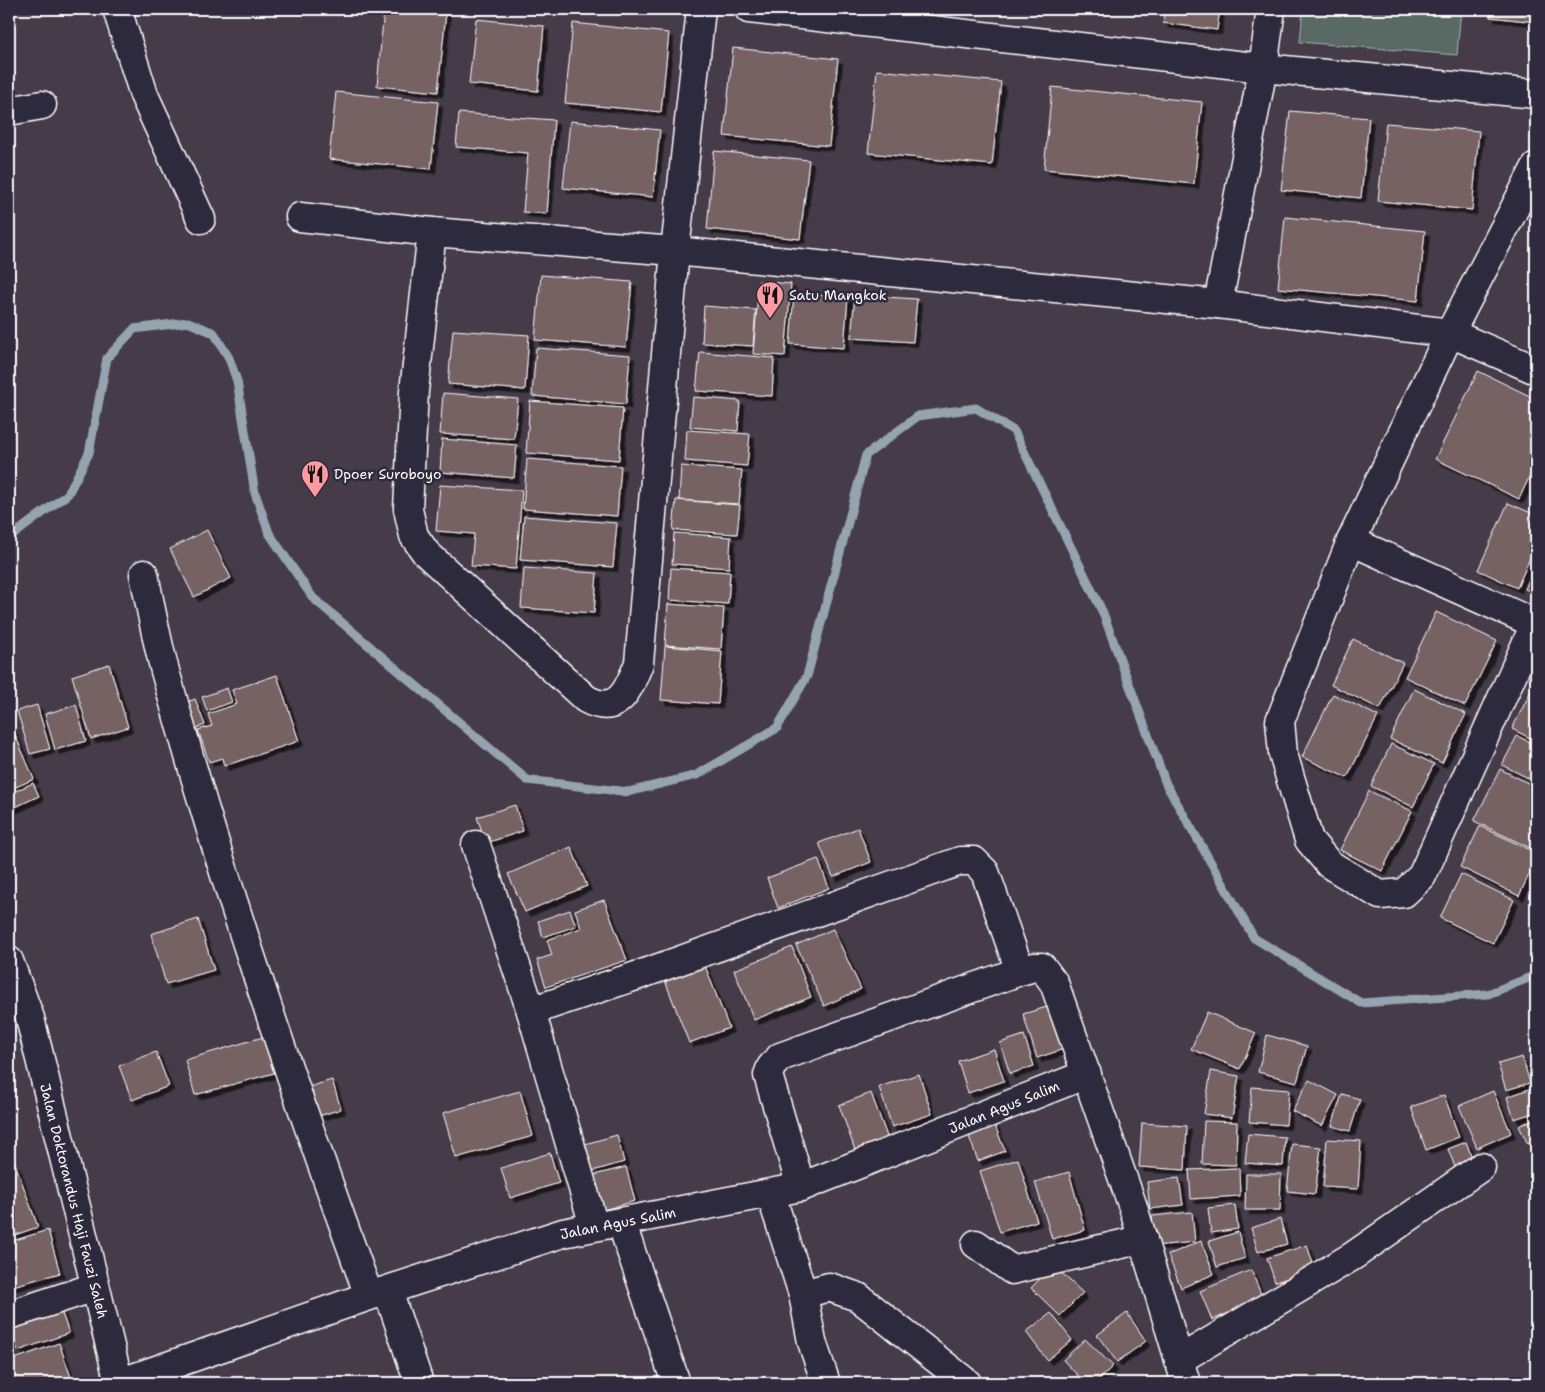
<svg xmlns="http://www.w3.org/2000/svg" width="1545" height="1392" font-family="'Shantell Sans',sans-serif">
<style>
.green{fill:#596b64;stroke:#acb5b2}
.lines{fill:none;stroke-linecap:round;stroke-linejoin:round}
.stream{stroke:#95a4ae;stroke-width:9}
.building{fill:#776264;stroke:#fff;filter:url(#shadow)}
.minor-casing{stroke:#fff;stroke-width:31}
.minor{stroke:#2f2a3d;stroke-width:28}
.labels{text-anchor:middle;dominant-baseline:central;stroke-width:5;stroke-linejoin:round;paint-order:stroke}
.poi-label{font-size:14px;fill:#fff;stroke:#2f2a3d;text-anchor:start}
.street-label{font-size:14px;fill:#fff;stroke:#2f2a3d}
</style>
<defs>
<filter id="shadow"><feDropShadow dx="4.5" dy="4.5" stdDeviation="0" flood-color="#0009"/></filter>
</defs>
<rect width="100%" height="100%" fill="#453b49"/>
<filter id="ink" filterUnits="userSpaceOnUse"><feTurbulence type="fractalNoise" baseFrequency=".02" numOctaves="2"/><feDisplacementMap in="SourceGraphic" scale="10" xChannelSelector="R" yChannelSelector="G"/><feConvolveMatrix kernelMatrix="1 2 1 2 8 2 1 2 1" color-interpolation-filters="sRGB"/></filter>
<g filter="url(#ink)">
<polygon class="green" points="1303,9 1461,9 1457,55 1300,42"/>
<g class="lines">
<polyline class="stream" points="9,538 68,494 89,453 107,358 134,329 188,322 214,333 229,358 237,381 255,493 269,533 313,598 527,780 628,792 697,775 777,728 807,676 866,455 918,416 976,408 1014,431 1103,613 1166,784 1254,938 1361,1003 1488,994 1536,975"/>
</g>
<g class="building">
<polygon points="384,9 446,12 438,92 377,86"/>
<polygon points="1165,9 1220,9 1217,30 1163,23"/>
<polygon points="1491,9 1536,9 1536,22 1490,17"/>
<polygon points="476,19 544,26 538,91 469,84"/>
<polygon points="573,23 669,33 661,112 565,103"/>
<polygon points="733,48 838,59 829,146 724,136"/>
<polygon points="877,70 1001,82 992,165 868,153"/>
<polygon points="1052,87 1202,102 1194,184 1044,169"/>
<polygon points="336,92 438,102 431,169 329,159"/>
<polygon points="1290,111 1369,118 1361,198 1281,190"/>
<polygon points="459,113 554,120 547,214 523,212 528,153 456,147"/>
<polygon points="570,121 660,130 653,197 563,188"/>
<polygon points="1386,123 1479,131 1472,210 1378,201"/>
<polygon points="714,151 809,160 800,239 707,229"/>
<polygon points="1285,217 1425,231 1418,301 1278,288"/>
<polygon points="541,275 632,282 626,347 535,340"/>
<polygon points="759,281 791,284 785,356 753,354"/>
<polygon points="794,294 848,297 844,348 790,344"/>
<polygon points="855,295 917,299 913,342 851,338"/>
<polygon points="704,306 756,310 753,346 702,343"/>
<polygon points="453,330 529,335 525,390 448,384"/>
<polygon points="536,348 630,355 626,404 532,396"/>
<polygon points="700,352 774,358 772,396 696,391"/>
<polygon points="1478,371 1536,399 1536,463 1519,499 1435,459"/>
<polygon points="443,393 518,399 514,439 440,434"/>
<polygon points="693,397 740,401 738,431 690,427"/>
<polygon points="530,401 623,408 619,460 526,453"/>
<polygon points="687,430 750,434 747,466 685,461"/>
<polygon points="442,439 517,445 514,478 440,472"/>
<polygon points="527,459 621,466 617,516 523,509"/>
<polygon points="681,466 742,470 739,504 679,500"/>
<polygon points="440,485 522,490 516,569 471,566 474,534 436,531"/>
<polygon points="1536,486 1536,503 1530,499"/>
<polygon points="676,500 740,505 737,534 673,530"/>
<polygon points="1508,503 1536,515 1536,544 1517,588 1478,570"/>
<polygon points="524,516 617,523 613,567 520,560"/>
<polygon points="207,530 231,578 194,597 170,549"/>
<polygon points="674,533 731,537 729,568 672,564"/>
<polygon points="1536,564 1536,594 1525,589"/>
<polygon points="524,568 597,573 594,613 521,608"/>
<polygon points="671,568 730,572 728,604 669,600"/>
<polygon points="668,604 724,608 721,649 665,645"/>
<polygon points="1436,612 1497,641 1465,706 1405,677"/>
<polygon points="1353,639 1403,663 1380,709 1331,685"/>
<polygon points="665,646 722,651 718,704 661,700"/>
<polygon points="109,664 128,727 91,739 72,676"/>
<polygon points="277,675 299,741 224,766 222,758 209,762 198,730 212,726 208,714 237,704 232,690"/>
<polygon points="1536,681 1536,741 1512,729"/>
<polygon points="227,688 232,702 207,711 202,697"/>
<polygon points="1414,689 1466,714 1442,763 1390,739"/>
<polygon points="1333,694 1378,716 1347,778 1302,757"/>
<polygon points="195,699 205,725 188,731 179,705"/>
<polygon points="37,705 50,749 30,754 17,711"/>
<polygon points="76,705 86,741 55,750 45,714"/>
<polygon points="10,723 34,779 9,790 9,724"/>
<polygon points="1517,736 1536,745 1536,782 1502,765"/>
<polygon points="1391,744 1434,764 1413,807 1371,786"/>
<polygon points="1500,769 1536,787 1536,840 1532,849 1474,821"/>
<polygon points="33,783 39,796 9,810 9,794"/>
<polygon points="1369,791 1412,811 1382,871 1340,850"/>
<polygon points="515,805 523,831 486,843 477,817"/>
<polygon points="1480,826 1536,853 1536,860 1519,896 1460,867"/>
<polygon points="858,828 871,862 833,877 819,843"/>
<polygon points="571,847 587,886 525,912 508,874"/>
<polygon points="818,859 829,888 778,908 767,878"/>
<polygon points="1461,874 1514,900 1493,943 1440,918"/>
<polygon points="604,900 627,960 546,987 537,960 552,955 547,940 581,928 575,910"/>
<polygon points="570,910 576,926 543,937 538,921"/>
<polygon points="198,919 214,970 166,984 151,934"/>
<polygon points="833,929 861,989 824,1006 796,945"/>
<polygon points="792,947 811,997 754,1020 734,970"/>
<polygon points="704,963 729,1028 689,1043 664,978"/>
<polygon points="1050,1006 1064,1049 1037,1058 1023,1014"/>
<polygon points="1207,1012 1256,1033 1240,1069 1191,1049"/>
<polygon points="1024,1035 1034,1066 1010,1074 1000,1043"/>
<polygon points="1267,1035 1307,1046 1297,1082 1258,1072"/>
<polygon points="263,1037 274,1073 195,1095 185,1060"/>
<polygon points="994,1049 1004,1081 968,1093 958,1061"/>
<polygon points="156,1052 169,1086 132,1100 119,1066"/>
<polygon points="1522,1057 1530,1083 1506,1090 1498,1064"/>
<polygon points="1211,1071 1239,1076 1232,1118 1204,1114"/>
<polygon points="919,1074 932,1114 892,1127 879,1087"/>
<polygon points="332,1080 341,1109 319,1116 309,1087"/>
<polygon points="1309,1080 1338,1095 1322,1126 1292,1111"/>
<polygon points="1252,1087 1289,1090 1286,1125 1249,1122"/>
<polygon points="1532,1088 1536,1098 1536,1112 1514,1119 1507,1097"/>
<polygon points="520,1091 533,1136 456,1158 443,1113"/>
<polygon points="1493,1091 1511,1133 1477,1148 1459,1106"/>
<polygon points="871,1093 888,1139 855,1150 839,1105"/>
<polygon points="1342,1094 1360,1099 1350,1131 1332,1126"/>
<polygon points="1444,1095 1459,1137 1426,1150 1411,1107"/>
<polygon points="1536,1118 1536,1140 1528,1144 1519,1126"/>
<polygon points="1204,1121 1237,1122 1236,1165 1202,1164"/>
<polygon points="994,1123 1005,1151 978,1161 968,1134"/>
<polygon points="1142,1123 1187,1126 1185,1170 1139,1167"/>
<polygon points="1248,1134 1285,1137 1283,1166 1245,1163"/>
<polygon points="617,1135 624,1162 593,1171 585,1144"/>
<polygon points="1327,1139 1361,1141 1358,1189 1323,1187"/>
<polygon points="1466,1142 1473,1160 1455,1167 1448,1149"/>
<polygon points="1292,1144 1321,1147 1315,1194 1287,1191"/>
<polygon points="550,1153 559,1183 510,1198 501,1168"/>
<polygon points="1018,1159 1037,1221 1000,1232 980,1171"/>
<polygon points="15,1163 38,1227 9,1237 9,1165"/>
<polygon points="626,1167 635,1201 603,1210 594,1175"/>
<polygon points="1239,1168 1240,1196 1191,1199 1189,1170"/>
<polygon points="1069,1172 1085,1230 1052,1239 1035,1182"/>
<polygon points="1246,1174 1281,1174 1280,1210 1245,1210"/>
<polygon points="1179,1178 1183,1205 1150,1209 1147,1182"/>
<polygon points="1235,1205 1238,1229 1211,1233 1208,1208"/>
<polygon points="1192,1212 1195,1242 1155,1246 1152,1216"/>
<polygon points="1280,1219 1287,1244 1258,1252 1251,1228"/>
<polygon points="48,1230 60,1273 9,1287 9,1242"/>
<polygon points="1238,1232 1245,1258 1217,1267 1209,1241"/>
<polygon points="1201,1241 1214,1274 1181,1288 1168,1255"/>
<polygon points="1307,1245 1315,1270 1275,1282 1267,1258"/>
<polygon points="1053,1265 1083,1293 1060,1316 1031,1288"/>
<polygon points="1251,1270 1263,1299 1212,1320 1200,1291"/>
<polygon points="58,1302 69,1333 18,1351 9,1326"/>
<polygon points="1051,1313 1072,1340 1047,1360 1026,1332"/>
<polygon points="1127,1313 1146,1341 1117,1362 1097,1335"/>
<polygon points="1085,1339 1113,1366 1095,1383 1085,1383 1063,1360"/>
<polygon points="59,1343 73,1383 9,1383 9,1361"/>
</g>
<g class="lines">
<g class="minor-casing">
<g id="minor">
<polyline points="117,9 144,95 201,219"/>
<polyline points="749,9 1263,68 1536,94"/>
<polyline points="9,111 42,105"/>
<polyline points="300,217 432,232 675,251 1218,304 1450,333 1536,370"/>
<path d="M432,232l-18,159 -6,118 6,27 12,17 160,146c33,18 43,-11 53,-36l36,-412 26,-242"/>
<polyline points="1218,304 1263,68 1271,9"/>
<polyline points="1351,541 1536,624"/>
<path d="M144,574c7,35 13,70 23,104 57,209 128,414 202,618"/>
<polyline points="1535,624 1422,876 1404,893 1380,895 1329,864 1309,840 1283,754 1280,721 1351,541 1450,333 1536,167"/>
<polyline points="476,845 531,1011 594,1226"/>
<polyline points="9,961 30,1018 119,1383"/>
<polyline points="531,1011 639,975 960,861 974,861 985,872 1020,971"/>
<polyline points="801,1187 768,1075 771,1067 780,1057 1020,971 1034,967 1042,967 1054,983 1133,1207 1186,1383"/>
<polyline points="771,1195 803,1294 812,1342 826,1383"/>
<polyline points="621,1222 676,1383"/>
<polyline points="976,1244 1012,1270 1143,1239"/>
<polyline points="388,1291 419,1383"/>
<polyline points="803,1294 829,1287 858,1297 967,1383"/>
<polyline points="9,1315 95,1287"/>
<polyline points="1179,1360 1353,1256 1481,1167"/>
<polyline points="119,1383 369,1296 563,1233 801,1187 1087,1074"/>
</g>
</g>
<use href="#minor" class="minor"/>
</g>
</g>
<defs>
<g id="restaurant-pin" transform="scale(1.4375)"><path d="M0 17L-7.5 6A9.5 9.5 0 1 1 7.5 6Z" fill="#ff9aa2" stroke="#2f2a3d"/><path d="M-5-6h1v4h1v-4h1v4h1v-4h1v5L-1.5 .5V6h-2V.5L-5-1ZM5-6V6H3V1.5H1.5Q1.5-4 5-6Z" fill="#111"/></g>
</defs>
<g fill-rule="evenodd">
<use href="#restaurant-pin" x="770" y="295"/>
<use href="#restaurant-pin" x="315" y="474"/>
</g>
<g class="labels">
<g class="poi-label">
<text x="789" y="295">Satu Mangkok</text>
<text x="334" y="474">Dpoer Suroboyo</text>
</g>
<g class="street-label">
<text transform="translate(1004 1107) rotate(-22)">Jalan Agus Salim</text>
<text transform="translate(74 1201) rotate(76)">Jalan Doktorandus Haji Fauzi Saleh</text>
<text transform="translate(618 1223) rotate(-11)">Jalan Agus Salim</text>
</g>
</g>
<rect width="1545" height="1392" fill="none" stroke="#2f2a3d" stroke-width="30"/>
<rect x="15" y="15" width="1515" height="1362" fill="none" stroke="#fff" stroke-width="2" filter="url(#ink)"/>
</svg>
